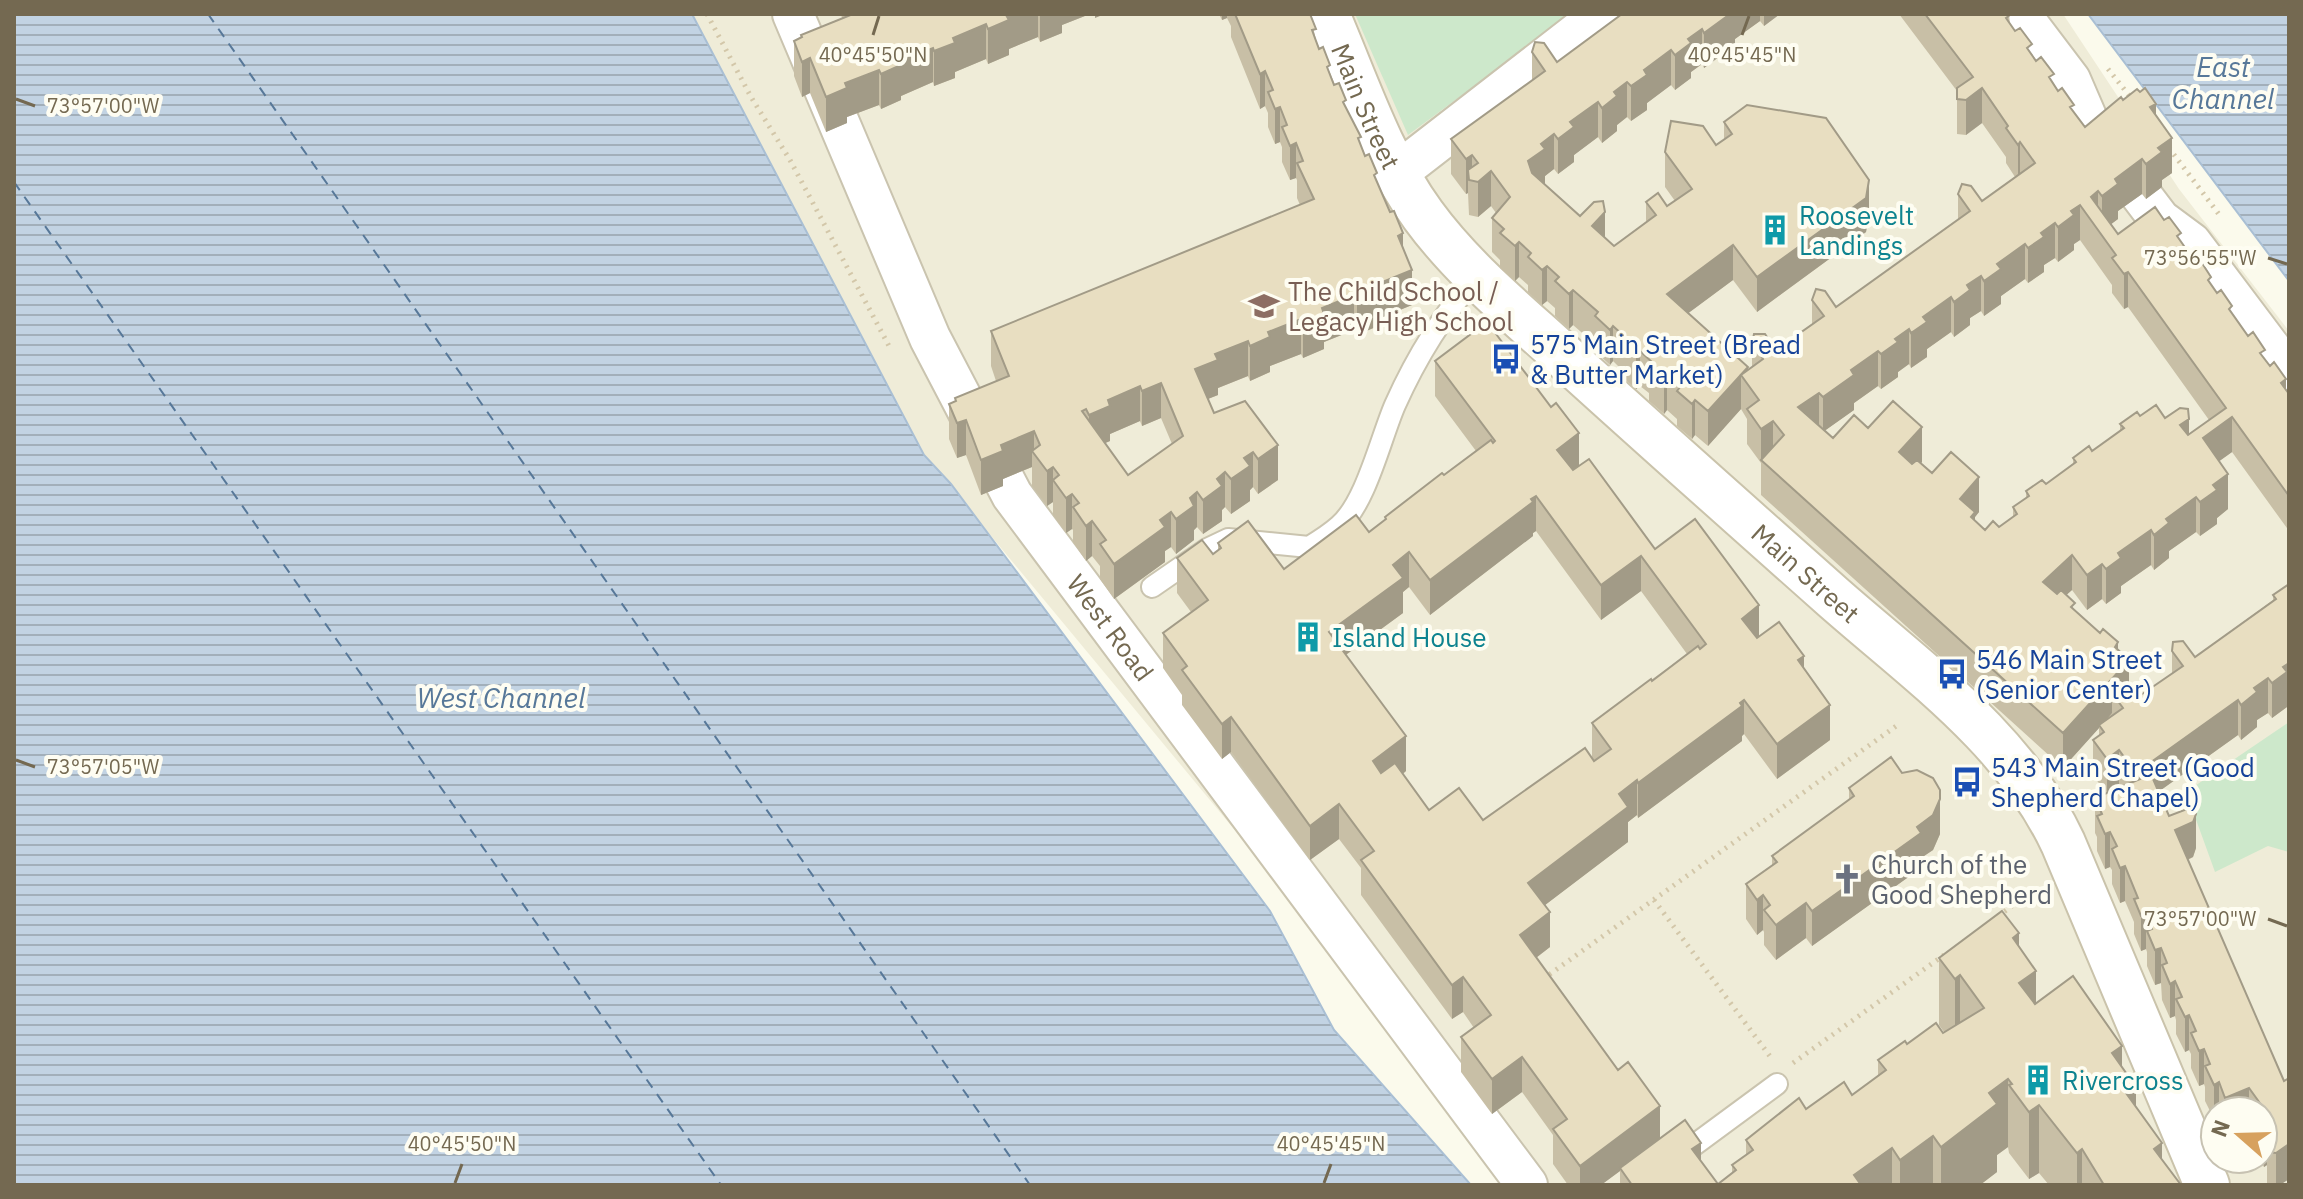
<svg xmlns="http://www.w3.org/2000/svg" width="2303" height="1199" font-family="'IBM Plex Sans',sans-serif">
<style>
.residential{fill:#efecd8;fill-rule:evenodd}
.green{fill:#cde8cb}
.water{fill:url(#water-rules);stroke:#a9bfd4;stroke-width:2}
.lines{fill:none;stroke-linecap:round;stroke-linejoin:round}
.ferry{stroke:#577899;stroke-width:2;stroke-dasharray:10 8;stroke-linecap:butt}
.lane-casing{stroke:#cac4af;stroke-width:24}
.street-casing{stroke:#cac4af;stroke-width:44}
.secondary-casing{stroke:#cac3ab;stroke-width:48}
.path{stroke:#d3c7a9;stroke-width:5;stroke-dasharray:2 6;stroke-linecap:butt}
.lane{stroke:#fff;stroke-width:20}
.street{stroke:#fff;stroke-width:40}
.secondary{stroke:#fff;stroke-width:44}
.wall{fill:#c8bfa6;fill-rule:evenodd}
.shaded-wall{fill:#a29b87}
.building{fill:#e8dec1;stroke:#a29b87;stroke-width:2;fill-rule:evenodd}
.ticks{fill:none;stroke:#746951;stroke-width:3}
.labels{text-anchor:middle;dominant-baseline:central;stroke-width:8;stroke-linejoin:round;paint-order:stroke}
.street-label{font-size:26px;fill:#746951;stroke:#fefdf2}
.culture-label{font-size:26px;fill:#0d838f;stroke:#fefdf2;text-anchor:start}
.education-label{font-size:26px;fill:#785e54;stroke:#fefdf2;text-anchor:start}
.transit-label{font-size:26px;fill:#164399;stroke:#fefdf2;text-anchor:start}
.worship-label{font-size:26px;fill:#5b616d;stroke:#fefdf2;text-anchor:start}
.water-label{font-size:28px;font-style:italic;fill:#577899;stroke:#fefdf2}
.ticks-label{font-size:20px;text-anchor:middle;fill:#746951;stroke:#fefdf2;stroke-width:8;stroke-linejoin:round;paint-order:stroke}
</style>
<defs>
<pattern id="water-rules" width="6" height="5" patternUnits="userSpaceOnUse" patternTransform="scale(2)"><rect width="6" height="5" fill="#c2d3e3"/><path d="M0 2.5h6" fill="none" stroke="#a2afba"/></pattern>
</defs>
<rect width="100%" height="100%" fill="#fbfaec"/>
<path class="residential" d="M692,14h698l65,125 158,-125h450l116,175 110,142v854h-760l-605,-730zM2215,1111h48v48h-48z"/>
<g class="green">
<polygon points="1355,14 1572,14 1408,135"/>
<polygon points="2289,722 2289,852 2268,846 2215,872 2186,792"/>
</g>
<g class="water">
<polygon points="14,14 692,14 924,455 951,484 1270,911 1334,1030 1471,1185 14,1185"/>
<polygon points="2088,14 2289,14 2289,281"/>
</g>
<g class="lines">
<g class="ferry">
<polyline points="208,14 1030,1185"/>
<polyline points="14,182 721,1185"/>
</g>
<g class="lane-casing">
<g id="lane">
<path d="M1152,587l55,-38 21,-10 81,8c10,-6 21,-13 30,-21 27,-23 42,-89 56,-121 21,-47 48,-91 82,-129"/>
<polyline points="1640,1185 1777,1084"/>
</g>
</g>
<g class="street-casing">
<g id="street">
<path id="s1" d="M793,14l137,324 82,157 515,690"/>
<polyline points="2020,14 2070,80 2089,124 2106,147"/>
<polyline points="1397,173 1602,14"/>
<polyline points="2141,195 2160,220 2191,243 2289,373"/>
</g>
</g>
<g class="secondary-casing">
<g id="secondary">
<path id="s2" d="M1327,14c29,67 53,142 96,201 40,55 95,99 145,145 88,80 177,159 266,238 83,73 181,142 229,245l144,342"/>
</g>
</g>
<g class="path">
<polyline points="707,14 751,97 790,160 889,346"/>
<polyline points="2108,69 2132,99"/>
<polyline points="2169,148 2221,217"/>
<polyline points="1654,900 1772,1059"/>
<polyline points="1998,916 2036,889"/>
<polyline points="1543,979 1899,724"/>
<polyline points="1793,1063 1944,955"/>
</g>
<use href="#lane" class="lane"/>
<use href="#street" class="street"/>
<use href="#secondary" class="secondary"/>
</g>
<g class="wall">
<polygon points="841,14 1090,14 1062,25 1062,33 1040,42 1038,37 1009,49 1009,55 988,64 986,59 955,72 955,78 934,86 933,82 901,96 901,100 881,109 879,105 847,117 847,123 826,132 810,93 802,97 794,76 794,41 801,38 801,35 842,18"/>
<path d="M1219,14h91l6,26 61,143 26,65 9,57 -34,14v7l-21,9 -3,-5 -30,12v7l-21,9 -2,-4 -31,12v6l-20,9 -2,-5 -30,12v7l-10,4 6,14 31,-12 33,79 -20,14 -5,-7 -3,3v11l-19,13 -6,-7 -3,3v11l-19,13 -6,-7 -3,3v10l-18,14 -5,-7 -6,4v11l-51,37 -14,-20v-13l-8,-10 -6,5 -13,-19v-12l-1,-1 -6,4 -13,-18v-13l-6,4 -15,-20v-19l-29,12v7l-22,9 -15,-40 -9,3 -8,-19v-35l6,-3v-3l41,-17 -5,-15v-35l309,-126 -3,-7v-18l-1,-2 -6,2 -8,-18v-15l-2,-5 -5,2 -7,-17v-14l-3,-7 -5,3 -29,-72v-11l-4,-8 -5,2zM1161,418l11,26 -44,31 -23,-32 5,-2v-7l30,-13 2,5z"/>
<path d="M1622,14h158l-16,12 -4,-5 -25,18v6l-31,23 -2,-4 -11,8v6l-16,12 -4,-5 -24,18v7l-16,11 -4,-4 -10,8v6l-15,12 -4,-6 -24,18v7l-16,12 -4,-5 -9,7 -1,8 70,62 32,-24v-20l21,4 8,-5 -10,-14v-35l51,-7 8,-5v-18l145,92 -3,18 -109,80 -24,-32 -45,33 60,57 4,-3v-24l24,7 36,-26v-24l24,7 122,-87v-26l24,7 33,-24 -9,-14v-6l-24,-34 -16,12 -9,-1v-43l-58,-77h110l1,10 75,103 38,-27 33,15 16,58 -10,7v7l-16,12 -4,-5 -24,17v8l-7,5 7,10 63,9 108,151v137l-57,-79 -13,9 9,48 -11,9v6l-17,12 -4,-4 -27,19v7l-15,12 -3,-5 -30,21v7l-15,11 -4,-5 -15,11 -15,-20 -6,5 9,16 43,39 11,41 6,8 37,-26v-22l23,6 78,-57v-5l16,-11 -2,123 -15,11 -4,-5 -11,7v7l-16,13 -3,-5 -80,57 11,24 27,32 -3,9 -5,3 96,221 -4,104h-13v-20l-3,2 -6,-8h5v-48h-48v8h-1l-9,-18v-14l-1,-3 -5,2 -8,-18v-14l-2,-4 -4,2 -9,-18v-14l-1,-4 -5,2 -8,-18 -1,-17 -6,2 -8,-19v-14l-1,-3 -5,2 -7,-17v-12l-9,-21 -5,2 -8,-19v-14l-2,-3 -5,2 -8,-18v-14l-2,-4v-35l11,-5 -13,-18v-35l6,-4v-8l-36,40 -302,-273v-32l-14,-19v-25l-6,-10 -33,37 -13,-11 -3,4 -15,-13v-7l-10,-9 -3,4 -15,-13v-8l-9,-7 -4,3 -15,-13v-7l-8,-8 -3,4 -15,-14v-7l-22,-19 -4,4 -14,-13v-8l-8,-7 -5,4 -14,-13v-7l-9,-8 -4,4 -15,-13v-8l-8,-8v-34l4,-5 -5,-7 -13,11 -9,-2 -1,-22 -2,1 -15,-20v-35l81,-59v-28l25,10zM2080,240l32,45v8l12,16 4,-2 81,113 -20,14 -24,-16 -25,-2 -20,8v7l-28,20 -19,7v6l-27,20 -20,7v7l-13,9v10l-14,10 -14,3 -10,-8v-5l4,-5 -58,-49 1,-1 -54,-34 -35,10 -9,-7 30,-21v-7l24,-17 3,3 17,-12v-5l11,-8 2,4 16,-11v-8l24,-17 3,5 16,-12v-7l11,-7 3,5 17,-12v-8l24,-17 3,4 16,-11v-7l11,-7 3,4 16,-12v-6z"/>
<path d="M1435,361l144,105 76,83 104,87 45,33 26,71 -53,39 -33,-45 -2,2v5l-104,77 -1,-3 -9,7v20l-83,63 5,42 -14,11 124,180 41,23 17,23 14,-11v-8l14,-10v-15l60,-31 46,-14 26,-19v-16l29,-16 37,-12 -5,-7v-67l80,-11 17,56 86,64 14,40 26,53 19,25h-132l-10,-12 -10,6 -20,-26 -1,-6 -11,8v17l-17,13h-360v-14l-19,14h-33l-15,-21v-29l-31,-43 -30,22 -31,-42v-35l13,-9 -11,-16 -11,7 -91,-124v-27l-22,-29 -29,21 -79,-108 -9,7 -40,-54v-10l-19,-27v-35l28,-21 -14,-19v-35l36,-4 5,-4v-7l66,26 85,-37 16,-12v-3l91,-66 -41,-55zM1536,531l65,89 40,-29 46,63 -95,69v35l-109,62 -54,-10 -26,-36 3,-3 -60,-116 57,-42v-21l6,-5 21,28 103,-79v-3z"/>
<polygon points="1849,788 1940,834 1933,850 1921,858 1921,868 1812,946 1806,938 1776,960 1764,945 1764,932 1763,930 1757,935 1746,919 1746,884 1772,865 1772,856 1849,800"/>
</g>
<g class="shaded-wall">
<polygon points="1009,14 1038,14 1038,37 1009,49 1009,55 988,64 988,29"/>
<polygon points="1040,14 1090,14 1062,25 1062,33 1040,42"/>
<polygon points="1095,14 1105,14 1095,18"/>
<polygon points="1222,14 1227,14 1227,18 1222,20"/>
<polygon points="1730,14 1760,14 1760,21 1735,39 1735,45 1704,68 1704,33"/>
<polygon points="1764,14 1780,14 1764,26"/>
<polygon points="986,24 986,59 955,72 955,78 934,86 934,51 953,38"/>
<polygon points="1702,29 1702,64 1691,72 1691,78 1675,90 1675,55 1688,39"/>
<polygon points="933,48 933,82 901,96 901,100 881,109 881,74 899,61"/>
<polygon points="1671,50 1671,85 1647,103 1647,110 1631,121 1631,86 1644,70"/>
<polygon points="810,58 810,93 802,97 802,62"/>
<polygon points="879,70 879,105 847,117 847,123 826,132 826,97 845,83"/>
<polygon points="1265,71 1265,106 1260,109 1260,74"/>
<polygon points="1627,82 1627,117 1617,125 1617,131 1602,143 1602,108 1614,92"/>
<polygon points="1982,88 1982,123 1966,135 1966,100"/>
<polygon points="1598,102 1598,137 1574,155 1574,162 1558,174 1558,139 1570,122"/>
<polygon points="2156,104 2156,139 2150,107"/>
<polygon points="1280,107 1280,142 1275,144 1275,109"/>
<polygon points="1554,134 1554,169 1545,176 1545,184 1528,196 1528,161 1541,144"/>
<polygon points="2172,138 2172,173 2162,180 2162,187 2146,199 2146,164 2158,148"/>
<polygon points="2020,142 2020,177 2018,180 2018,145"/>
<polygon points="1296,143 1296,178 1290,180 1290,146"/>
<polygon points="1472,155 1472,181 1468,170 1468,193 1466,194 1466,159"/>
<polygon points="2142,159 2142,194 2118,211 2118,219 2102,231 2102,196 2115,179"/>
<polygon points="1491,171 1491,206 1478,217 1478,182"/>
<polygon points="1869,180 1869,214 1866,232 1757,312 1757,277"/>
<polygon points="2098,191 2098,226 2091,197"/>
<polygon points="2080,205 2080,240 2074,244 2074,250 2058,262 2058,227 2071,211"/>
<polygon points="1605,212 1605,247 1592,226"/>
<polygon points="2055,223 2055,258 2044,265 2044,272 2028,283 2028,248 2041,233"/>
<polygon points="1403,233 1403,268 1398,236"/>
<polygon points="1519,242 1519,277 1515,281 1515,246"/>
<polygon points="2025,244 2025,279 2001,296 2001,304 1984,316 1984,281 1997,264"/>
<polygon points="1733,245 1733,280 1667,329 1667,294"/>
<polygon points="1547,266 1547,301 1542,305 1542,270"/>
<polygon points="1412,270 1412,305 1378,319 1378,326 1357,335 1357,300 1375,285"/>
<polygon points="2128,272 2128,307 2124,309 2124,274"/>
<polygon points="1981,276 1981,311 1970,318 1970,325 1954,337 1954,302 1967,285"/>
<polygon points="1573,290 1573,325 1569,329 1569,294"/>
<polygon points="1354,295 1354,330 1324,342 1324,349 1303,358 1303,324 1322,308"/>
<polygon points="1951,297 1951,332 1927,349 1927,357 1911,368 1911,333 1923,317"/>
<polygon points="1301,319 1301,354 1270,366 1270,372 1250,381 1250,346 1268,332"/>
<polygon points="1613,326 1613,361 1610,365 1610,330"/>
<polygon points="1909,329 1909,364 1898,372 1898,377 1881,389 1881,354 1895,339"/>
<polygon points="1248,341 1248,376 1218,388 1218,395 1195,404 1195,369 1215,354"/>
<polygon points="1640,351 1640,386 1636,389 1636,355"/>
<polygon points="1878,351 1878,386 1854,403 1854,410 1823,432 1823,397 1851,370"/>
<polygon points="1748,367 1748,385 1741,375 1741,409 1708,446 1708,411"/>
<polygon points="1667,375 1667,410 1664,414 1664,379"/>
<polygon points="2286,379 2286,414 2281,383"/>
<polygon points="1161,383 1161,418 1142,426 1142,391"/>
<polygon points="1140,386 1140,421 1110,434 1110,441 1089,450 1089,415 1108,400"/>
<polygon points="1819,393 1819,427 1798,407"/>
<polygon points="1695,400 1695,435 1692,439 1692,404"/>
<polygon points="2232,417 2232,452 2203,473 2203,438"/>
<polygon points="2189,419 2189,454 2180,425"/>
<polygon points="966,420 966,455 957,458 957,423"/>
<polygon points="1773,421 1773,456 1761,461 1761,429"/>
<polygon points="1922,427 1922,462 1899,487 1899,452"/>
<polygon points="1034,431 1034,454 1032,451 1032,467 1003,479 1003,486 981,495 981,460 1001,445"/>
<polygon points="1579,433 1579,468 1557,484 1557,450"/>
<polygon points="1278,445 1278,480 1258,494 1258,459"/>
<polygon points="1253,452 1253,487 1250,490 1250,501 1231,514 1231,479 1244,458"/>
<polygon points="1053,467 1053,502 1047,506 1047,471"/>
<polygon points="1225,472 1225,507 1222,510 1222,521 1203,534 1203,500 1217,479"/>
<polygon points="2228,474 2228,509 2217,518 2217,524 2200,536 2200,502 2213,485"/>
<polygon points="1979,477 1979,512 1975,517 1975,547 1960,499"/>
<polygon points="1197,492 1197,527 1194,530 1194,540 1176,554 1176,519 1190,498"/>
<polygon points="1072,494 1072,529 1066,533 1066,498"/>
<polygon points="1536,496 1536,531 1533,533 1533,536 1430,615 1430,580"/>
<polygon points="2196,497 2196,532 2169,551 2169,558 2154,570 2154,535 2166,519"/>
<polygon points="1171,512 1171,547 1165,551 1165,562 1114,599 1114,564 1160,520"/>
<polygon points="1092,521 1092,556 1086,561 1086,526"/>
<polygon points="2151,530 2151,565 2121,586 2121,593 2106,604 2106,569 2118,553"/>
<polygon points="1409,552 1409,587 1403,592 1403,613 1329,667 1329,632 1393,565"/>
<polygon points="2072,555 2072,590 2043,616 2043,582"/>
<polygon points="1641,556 1641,591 1601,620 1601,585"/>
<polygon points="2102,564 2102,599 2087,610 2087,575"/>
<polygon points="1759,605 1759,640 1742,654 1742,619"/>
<polygon points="2118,642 2118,671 2129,660 2129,694 2112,693 2112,713 2100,727 2099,725 2099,728 2063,768 2063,733"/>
<polygon points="1804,656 1804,691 1798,660"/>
<polygon points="2289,663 2289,698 2287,700 2287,707 2272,718 2272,683 2283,667"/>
<polygon points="2268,678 2268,713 2257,720 2257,727 2241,740 2241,705 2254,688"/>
<polygon points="1744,700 1744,734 1742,736 1742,741 1638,818 1638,783"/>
<polygon points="2238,700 2238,735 2147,800 2147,765"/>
<polygon points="1830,705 1830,740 1777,779 1777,744"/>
<polygon points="1231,717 1231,752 1222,759 1222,724"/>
<polygon points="1406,736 1406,771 1373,796 1373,761"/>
<polygon points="2119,750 2119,785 2107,794 2107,759"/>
<polygon points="1637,780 1637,815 1628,822 1628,842 1528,918 1528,883 1619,794"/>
<polygon points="1940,799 1940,834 1933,850 1921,858 1921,868 1812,946 1812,911 1917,827"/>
<polygon points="1339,804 1339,839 1310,860 1310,826"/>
<polygon points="2196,814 2196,848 2193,857 2175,865 2175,830"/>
<polygon points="2110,832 2110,867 2105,869 2105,834"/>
<polygon points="2125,866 2125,901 2120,903 2120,868"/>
<polygon points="1763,895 1763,930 1757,935 1757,900"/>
<polygon points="1806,903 1806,938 1776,960 1776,925"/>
<polygon points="1550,912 1550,947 1520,970 1520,935"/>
<polygon points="2146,914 2146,949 2141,951 2141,916"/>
<polygon points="2019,933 2019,1001 2013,938"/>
<polygon points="2161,948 2161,983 2155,985 2155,950"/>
<polygon points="2036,971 2036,1039 2019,983"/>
<polygon points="1960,975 1960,1043 1955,1047 1955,979"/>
<polygon points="1463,977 1463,1012 1452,1019 1452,985"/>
<polygon points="2175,981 2175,1016 2170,1018 2170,984"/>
<polygon points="2189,1015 2189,1050 2185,1052 2185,1017"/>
<polygon points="2122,1046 2122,1114 2112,1053"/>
<polygon points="2204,1049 2204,1084 2199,1086 2199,1051"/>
<polygon points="1522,1057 1522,1092 1492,1114 1492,1079"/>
<polygon points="2008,1079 2008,1147 1997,1155 1997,1172 1980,1185 1941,1185 1941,1147 1989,1093"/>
<polygon points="2219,1082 2219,1111 2215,1111 2215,1119 2214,1119 2214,1085"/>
<polygon points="2136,1087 2136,1155 2126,1093"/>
<polygon points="2249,1088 2249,1111 2225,1111 2225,1098"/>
<polygon points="2039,1105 2039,1173 2029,1179 2029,1112"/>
<polygon points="1660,1106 1660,1141 1620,1168 1620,1171 1601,1185 1580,1185 1580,1166"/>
<polygon points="2271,1127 2271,1153 2267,1152 2267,1165 2264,1167 2264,1132"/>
<polygon points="1933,1136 1933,1185 1900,1185 1900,1160"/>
<polygon points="1701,1143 1701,1185 1692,1149"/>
<polygon points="2162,1143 2162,1185 2154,1149"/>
<polygon points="2289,1144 2289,1179 2280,1185 2276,1185 2276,1153"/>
<polygon points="1892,1148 1892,1185 1854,1185 1854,1175"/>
<polygon points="2082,1149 2082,1185 2077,1185 2077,1153"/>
</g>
<g class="building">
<polygon points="853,14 1009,14 1006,15 1009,20 988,29 986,24 953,38 955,43 934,51 933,48 899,61 901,65 881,74 879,70 845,83 847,88 826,97 810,58 802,62 794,41 802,37 801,35"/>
<path d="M1235,14h75l6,15 -4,1 7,19 4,-2 7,18 -3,2 7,18 5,-2 7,17 -3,2 18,35 -3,1 7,18 4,-2 8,19 -3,2 16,37 4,-1 9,22 -5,3 14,34 -37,15 3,6 -21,9 -3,-5 -32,13 2,6 -21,10 -2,-5 -33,13 2,5 -20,9 -2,-5 -33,13 3,6 -23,9 19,44 31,-12 33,44 -20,14 -5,-7 -9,6 6,8 -19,13 -6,-7 -8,7 5,7 -19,14 -6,-8 -7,6 4,8 -18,13 -5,-7 -11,8 5,7 -51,37 -14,-20 6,-4 -14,-19 -6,5 -13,-19 6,-4 -7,-9 -6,4 -13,-18 6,-5 -6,-8 -6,4 -15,-20 8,-6 -6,-14 -33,14 2,6 -22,9 -15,-40 -9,3 -8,-19 7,-3 -1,-3 54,-22 -18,-45 323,-132 -17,-36 6,-2 -7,-18 -6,3 -8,-19 5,-2 -7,-18 -5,2 -7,-17 5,-2 -8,-19 -5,3zM1161,383l22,53 -55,39 -46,-64 4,-2 3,6 21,-9 -2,-6 32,-14 2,5z"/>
<polygon points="1622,14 1730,14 1704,33 1702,29 1688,39 1691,43 1675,55 1671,50 1644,70 1647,75 1631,86 1627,82 1614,92 1617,96 1602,108 1598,102 1570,122 1574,127 1558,139 1554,134 1541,144 1545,149 1528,161 1532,173 1580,216 1594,202 1603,201 1605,212 1592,226 1614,246 1656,215 1646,202 1658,193 1667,206 1692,189 1665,152 1671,121 1703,126 1716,145 1732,134 1724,122 1747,105 1826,118 1869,180 1866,198 1757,277 1733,245 1667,294 1748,367 1708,411 1695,400 1692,404 1677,391 1680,387 1667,375 1664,379 1649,366 1652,362 1640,351 1636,355 1621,341 1625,337 1613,326 1610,330 1595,316 1598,312 1573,290 1569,294 1555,281 1559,277 1547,266 1542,270 1528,257 1531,253 1519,242 1515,246 1500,233 1504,229 1492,218 1510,197 1491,171 1478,182 1469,180 1468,170 1478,163 1472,155 1466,159 1451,139 1545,71 1532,52 1535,42 1544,43 1557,62"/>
<path d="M1925,14h84l1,1 -4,3 9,13 5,-3 12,16 -5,4 9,13 5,-4 13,17 -5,3 9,14 4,-3 12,17 -4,2 15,20 36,-30 2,3 14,-11 3,3 5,-4 11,16 -6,3 22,31 -14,10 4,4 -16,12 -4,-5 -27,20 3,5 -16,12 -4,-5 -7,6 27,37 37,-27 9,13 5,-3 12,16 -4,3 19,27 4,-3 11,17 -3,3 9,13 4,-3 11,16 -3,3 19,27 5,-4 12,18 -5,3 10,13 4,-4 12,17 -5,4 8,11v102l-57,-79 -29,21 25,36 -15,11 4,5 -17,12 -4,-5 -30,22 3,4 -15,12 -3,-5 -33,23 3,5 -15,11 -4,-5 -15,11 -15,-20 -29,27 14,12 4,-4 14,13 -4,4 29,26 3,-4 15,13 -3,5 14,13 -66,73 -302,-273 23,-25 -11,-14 -12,8 -14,-20 12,-9 -18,-25 22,-16 -11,-16 2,-9h11l11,16 48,-34 -12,-16 4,-11 9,2 11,16 134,-96 -12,-17 4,-10 9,2 11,15 53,-38 -15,-21 -2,3 -12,-17 2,-2 -26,-38 -16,12 -9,-1v-11l16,-11zM2080,205l36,50 -4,3 12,16 4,-2 98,136 -38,27 -8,-10 9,-6 -1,-10 -8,-1 -15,10 -9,-13 -16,11 -3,-4 -17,12 4,4 -32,23 -3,-5 -16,12 3,4 -30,22 -4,-4 -16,11 3,5 -16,11 4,7 -18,13 -6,-6 -8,9 -14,-13 4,-5 -15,-13 19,-22 -28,-25 -19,21 -15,-13 -5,4 -13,-12 23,-25 -29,-26 -25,27 -14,-13 -21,23 -35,-31 21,-14 4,4 31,-22 -3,-5 27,-19 3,3 17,-12 -3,-3 14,-10 2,4 16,-11 -4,-5 28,-20 3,5 16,-12 -3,-5 14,-9 3,5 17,-12 -4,-5 28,-20 3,4 16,-11 -3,-4 14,-10 3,4 16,-12 -3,-4z"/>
<path d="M1487,322l64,85 5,-4 23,30 -22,17 16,20 16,-11 66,90 40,-30 64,86 -17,14 15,19 22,-16 25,34 -6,4 32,45 -53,39 -33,-44 -4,3 2,3 -104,77 -1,-3 -18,14 9,13 -100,76 22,29 -30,23 98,135 10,-8 32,44 -80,60 -27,-37 14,-10 -45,-62 -30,22 -31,-42 30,-22 -28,-38 -11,8 -91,-125 13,-9 -35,-47 -29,22 -79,-109 -9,7 -40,-54 5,-4 -24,-33 45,-33 -31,-42 25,-18 11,14 8,-6 -3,-5 30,-22 36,48 72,-54 13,17 17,-13 -1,-2 57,-44 2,2 47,-35 2,3 2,-2 -60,-80zM1536,496l65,89 40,-29 65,88 -6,5 -2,-3 -46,35 -1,-2 -59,44 19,26 -17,12 -9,-13 -102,72 -24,-32 -30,22 -34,-47 -14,10 -8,-12 33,-25 -77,-104 74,-54 -10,-13 16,-13 21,28 103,-78 -2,-3z"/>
<polygon points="2289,584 2289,663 2283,667 2287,672 2272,683 2268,678 2254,688 2257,692 2241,705 2238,700 2147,765 2169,816 2187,809 2196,814 2193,822 2175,830 2284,1081 2289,1078 2289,1144 2276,1153 2267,1152 2267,1141 2276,1134 2271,1127 2264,1132 2263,1131 2263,1111 2256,1111 2262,1106 2249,1088 2225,1098 2219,1082 2214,1085 2205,1066 2210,1064 2204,1049 2199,1051 2191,1033 2196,1031 2189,1015 2185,1017 2176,999 2182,997 2175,981 2170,984 2162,965 2167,963 2161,948 2155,950 2147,931 2152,929 2146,914 2141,916 2134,899 2138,898 2125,866 2120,868 2112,849 2117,846 2110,832 2105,834 2097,816 2102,814 2095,798 2140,779 2119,750 2107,759 2093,740 2104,732 2099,725 2123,708 2112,693 2113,685 2124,684 2135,699 2183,666 2172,651 2173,642 2183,641 2195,657 2276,599 2273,595"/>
<polygon points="1891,757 1902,773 1917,770 1933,778 1940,790 1940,799 1933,815 1917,827 1921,833 1812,911 1806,903 1776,925 1764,910 1770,905 1763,895 1757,900 1746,884 1777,862 1772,856 1854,796 1849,788"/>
<polygon points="2002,911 2019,933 2013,938 2036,971 2019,983 2035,1004 2073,976 2122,1046 2112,1053 2136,1087 2126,1093 2162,1143 2154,1149 2181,1185 2104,1185 2082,1149 2077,1153 2039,1105 2029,1112 2009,1085 2012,1084 2008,1079 1989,1093 1997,1104 1941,1147 1933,1136 1900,1160 1892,1148 1854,1175 1861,1185 1632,1185 1620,1168 1685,1120 1701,1143 1692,1149 1718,1184 1736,1170 1732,1165 1753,1150 1746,1140 1799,1098 1806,1109 1844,1082 1852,1095 1886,1070 1878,1060 1905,1041 1907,1044 1936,1023 1943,1033 1984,1008 1960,975 1955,979 1939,958"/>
</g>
<path class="ticks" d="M873,35l6,-19M1742,35l7,-19M16,99l19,7M2268,258l19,6M16,760l19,7M2268,919l19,7M455,1183l7,-19M1324,1183l7,-19"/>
<defs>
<g id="building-bare" transform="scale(2.4)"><path d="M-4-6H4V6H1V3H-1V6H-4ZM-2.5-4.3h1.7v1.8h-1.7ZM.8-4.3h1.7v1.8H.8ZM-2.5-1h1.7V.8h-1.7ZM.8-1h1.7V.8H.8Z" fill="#0f9aa8" stroke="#fefdf2" stroke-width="2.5" paint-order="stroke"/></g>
<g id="school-bare" transform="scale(2.4)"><path d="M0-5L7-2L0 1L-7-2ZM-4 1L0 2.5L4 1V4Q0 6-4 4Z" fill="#8d6e63" stroke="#fefdf2" stroke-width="2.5" paint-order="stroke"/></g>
<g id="bus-bare" transform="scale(2.4)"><path d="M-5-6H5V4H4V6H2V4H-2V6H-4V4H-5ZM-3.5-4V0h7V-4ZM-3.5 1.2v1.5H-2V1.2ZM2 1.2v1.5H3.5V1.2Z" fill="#1a4fb4" stroke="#fefdf2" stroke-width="2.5" paint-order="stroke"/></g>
<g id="church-bare" transform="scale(2.4)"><path d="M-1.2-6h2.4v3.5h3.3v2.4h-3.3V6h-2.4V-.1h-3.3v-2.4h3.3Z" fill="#6b7280" stroke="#fefdf2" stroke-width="2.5" paint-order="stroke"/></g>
</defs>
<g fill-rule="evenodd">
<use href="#building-bare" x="1775" y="230"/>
<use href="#school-bare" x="1264" y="306"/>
<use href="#bus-bare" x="1506" y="359"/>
<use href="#building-bare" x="1308" y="637"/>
<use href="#bus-bare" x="1952" y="674"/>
<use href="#bus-bare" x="1967" y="782"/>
<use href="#church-bare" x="1847" y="879"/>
<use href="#building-bare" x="2038" y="1080"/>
</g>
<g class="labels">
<g class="street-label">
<text stroke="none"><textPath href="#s2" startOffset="100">Main Street</textPath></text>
<text stroke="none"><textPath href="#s2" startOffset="748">Main Street</textPath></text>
<text stroke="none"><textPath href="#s1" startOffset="694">West Road</textPath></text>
</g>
<g class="culture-label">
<text x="1799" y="215">Roosevelt<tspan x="1799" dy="30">Landings</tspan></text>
<text x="1332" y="637">Island House</text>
<text x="2062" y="1080">Rivercross</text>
</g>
<g class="education-label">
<text x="1288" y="291">The Child School /<tspan x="1288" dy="30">Legacy High School</tspan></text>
</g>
<g class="transit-label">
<text x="1530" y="344">575 Main Street (Bread<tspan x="1530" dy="30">&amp; Butter Market)</tspan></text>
<text x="1976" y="659">546 Main Street<tspan x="1976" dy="30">(Senior Center)</tspan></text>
<text x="1991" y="767">543 Main Street (Good<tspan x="1991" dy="30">Shepherd Chapel)</tspan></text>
</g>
<g class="worship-label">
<text x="1871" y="864">Church of the<tspan x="1871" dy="30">Good Shepherd</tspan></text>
</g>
<g class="water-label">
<text x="2223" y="66">East<tspan x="2223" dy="32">Channel</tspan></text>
<text x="501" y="697">West Channel</text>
</g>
</g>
<g class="ticks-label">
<text x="873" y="62">40°45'50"N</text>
<text x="1742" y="62">40°45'45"N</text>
<text x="103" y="113">73°57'00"W</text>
<text x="2200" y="265">73°56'55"W</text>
<text x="103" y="774">73°57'05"W</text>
<text x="2200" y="926">73°57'00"W</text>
<text x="462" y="1151">40°45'50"N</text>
<text x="1331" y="1151">40°45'45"N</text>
</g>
<rect width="2303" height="1199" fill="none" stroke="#746951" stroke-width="32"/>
<g transform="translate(2239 1135) rotate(290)"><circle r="38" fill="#fefdf2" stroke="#c7c2b2" stroke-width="2"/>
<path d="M0-6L14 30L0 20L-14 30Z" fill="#d7a15e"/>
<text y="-12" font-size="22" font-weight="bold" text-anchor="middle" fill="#746951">N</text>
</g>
</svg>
